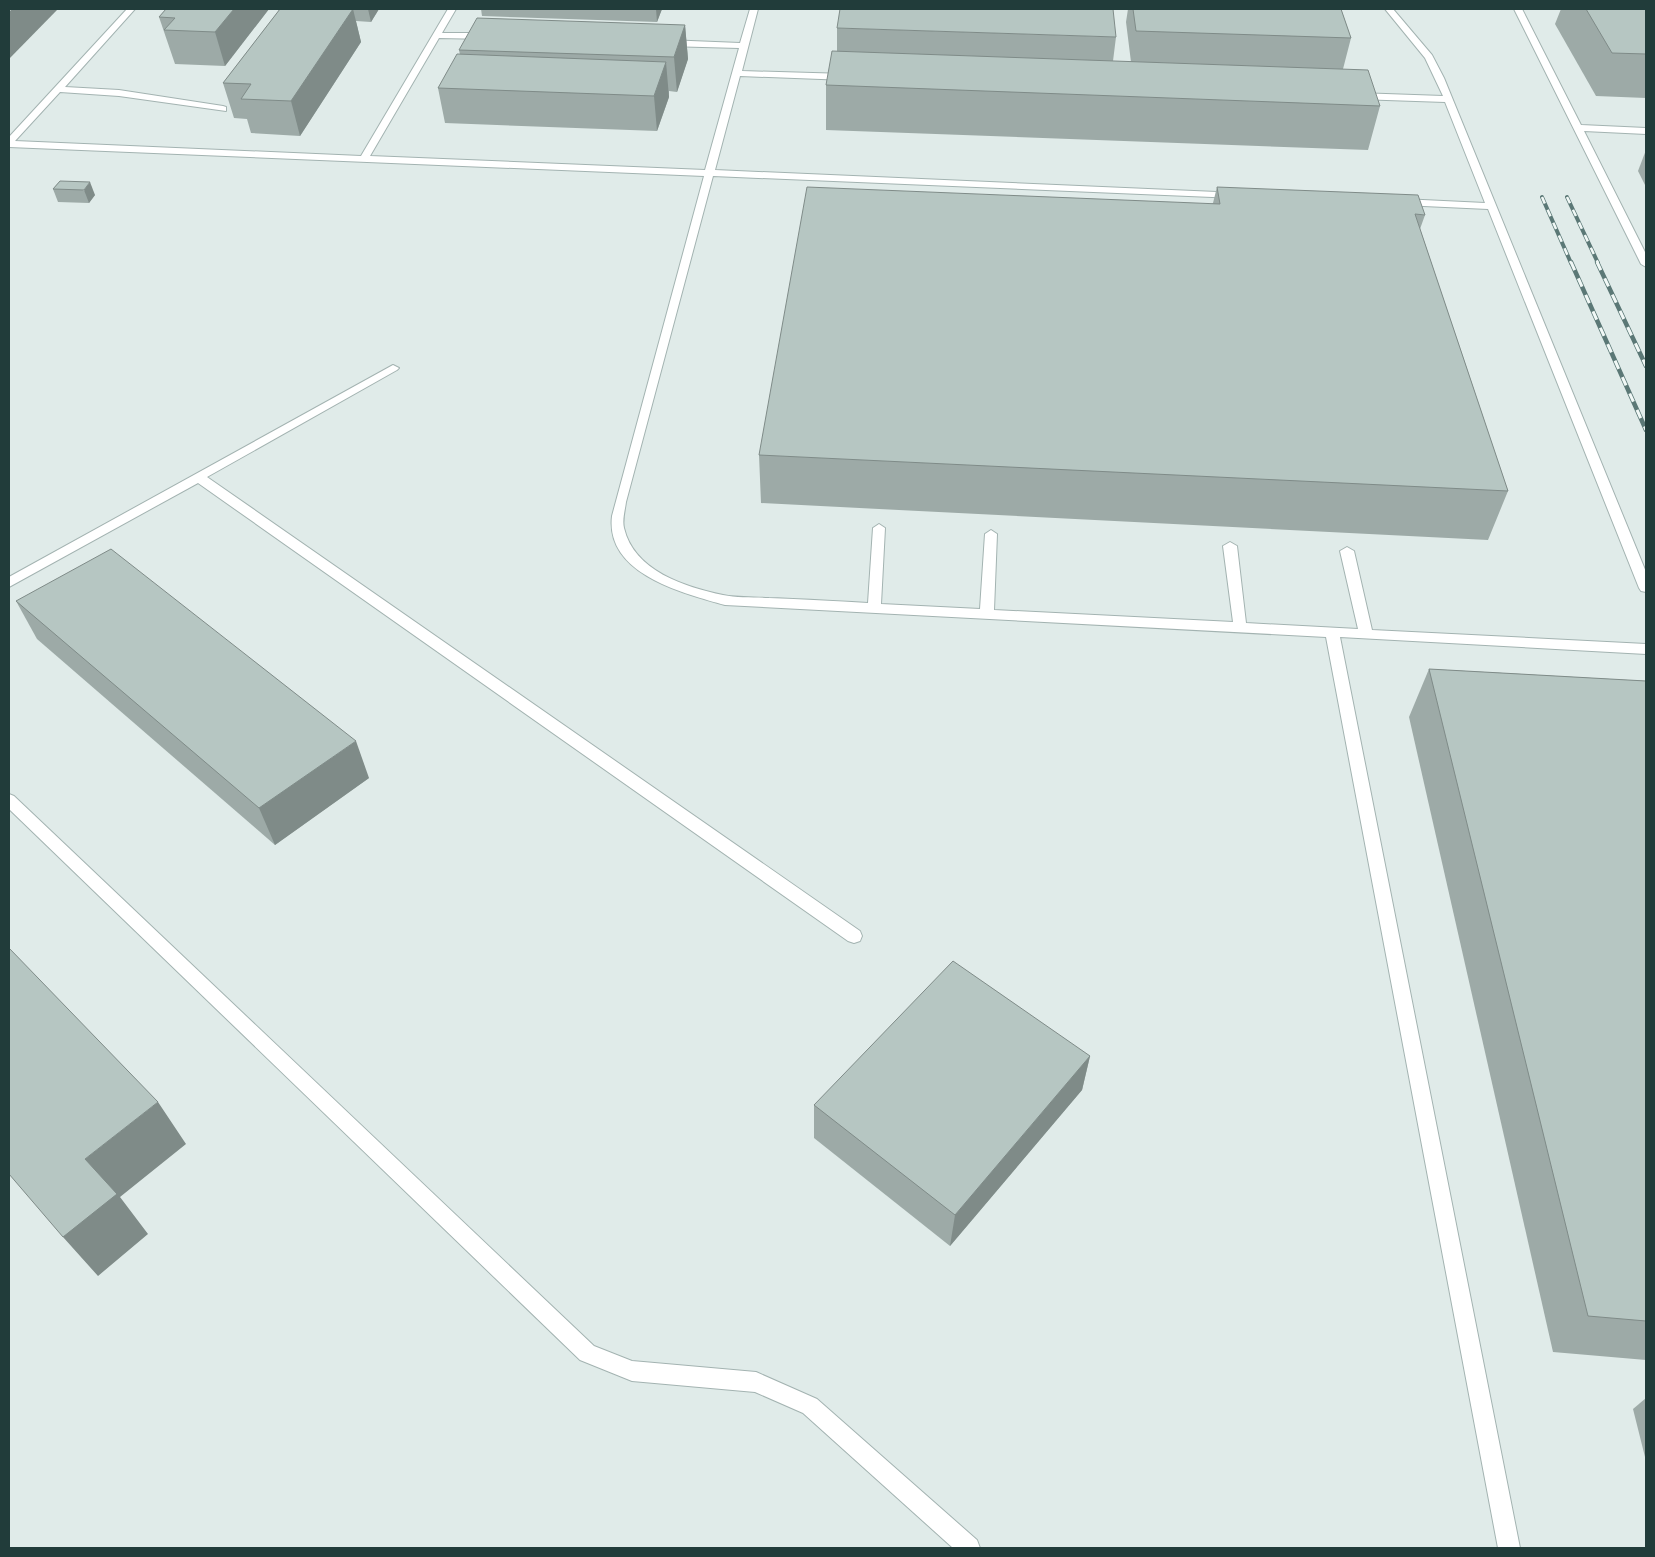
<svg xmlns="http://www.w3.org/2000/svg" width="1655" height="1557" font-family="Inter,sans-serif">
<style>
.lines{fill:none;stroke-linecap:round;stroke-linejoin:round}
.service-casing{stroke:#a3b3b1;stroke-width:2}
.service{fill:#fff;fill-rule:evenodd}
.rail-far1-casing{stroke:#5b7876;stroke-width:4}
.rail-casing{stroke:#5b7876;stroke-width:4.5}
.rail-far1{stroke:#f1f8f6;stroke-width:2.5;stroke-dasharray:7;stroke-linecap:butt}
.rail{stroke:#f1f8f6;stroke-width:3;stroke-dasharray:9;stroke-linecap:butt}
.wall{fill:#9daaa7}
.shaded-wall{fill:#7f8b88}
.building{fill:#b6c6c2;stroke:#7f8b88}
</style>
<rect width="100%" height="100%" fill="#e0ebe9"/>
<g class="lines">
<g class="service-casing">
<g id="service">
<path d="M127,9h8l-70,78 54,3 104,16 3,1v4l-107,-15 -59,-4 -45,49 346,15 87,-147h8l-14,24h46l4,3 -4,3 -49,-1 -69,118 335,14 34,-122 -73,-2 -4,-3 4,-3 74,3 10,-34h8l-16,62 105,3 4,3 -4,3 -107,-4 -25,94 525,23 1,2 -5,3 -523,-22 -87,326c-1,8 -4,18 -2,26 10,43 61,59 99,67 14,3 31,2 46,3 33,1 66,3 99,5l5,-75 6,-4 6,4 -4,76 99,5 5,-75 6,-4 6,4 -3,76 239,12 -10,-76 7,-4 7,4 9,77 112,6 -18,-78 7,-4 7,4 18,79 274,14v10l-306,-17 180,911h-22l-172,-911 -601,-32c-42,-12 -120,-31 -113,-89l92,-340 -695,-29v-10z"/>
<polygon points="1385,9 1393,9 1432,55 1444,78 1646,572 1646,592 1641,591 1639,588 1488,209 1402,205 1397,202 1402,199 1485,203 1445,102 1357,99 1352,96 1357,93 1443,96 1425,58"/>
<polygon points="1514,9 1522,9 1581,125 1646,128 1646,134 1584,131 1646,254 1646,267 1641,264"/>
<polygon points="393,365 399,368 397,370 207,477 860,931 862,936 860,941 854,943 848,941 198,483 9,587 9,577"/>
<polygon points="9,794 14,796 594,1346 632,1361 756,1372 817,1399 977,1540 980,1548 953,1548 803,1413 755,1392 632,1381 580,1360 9,809"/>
</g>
</g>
<use href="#service" class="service"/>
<g class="rail-far1-casing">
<g id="rail-far1">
<polyline points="1542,197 1571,263"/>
<polyline points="1567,197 1598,263"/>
</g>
</g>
<g class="rail-casing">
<g id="rail">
<polyline points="1571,262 1646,430"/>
<polyline points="1597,262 1646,366"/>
</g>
</g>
<use href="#rail-far1" class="rail-far1"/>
<use href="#rail" class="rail"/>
</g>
<g class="wall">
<polygon points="166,9 269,9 225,66 175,64 159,17"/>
<polygon points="280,9 379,9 371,22 356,21 361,42 300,136 251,133 247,119 234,118 223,83"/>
<polygon points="481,9 662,9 657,22 482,16"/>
<polygon points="1128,9 1341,9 1351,38 1343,69 1380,106 1368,150 826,130 826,85 837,51 837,28 1116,37 1113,61 1131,62 1126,22"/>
<polygon points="1561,9 1646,9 1646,98 1596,96 1555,24"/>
<polygon points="685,25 688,59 677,92 669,91 669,97 657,131 445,123 438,88 460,55 459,50"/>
<polygon points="1646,150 1646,187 1638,171"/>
<polygon points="60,181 95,195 89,203 58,202 53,189"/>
<polygon points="1217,187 1425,215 1420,229 1508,491 1488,540 761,503 759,455 1213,203"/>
<polygon points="16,601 369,778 275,845 37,639"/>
<polygon points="1429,669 1646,681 1646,1360 1553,1352 1409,717"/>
<polygon points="1090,1056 1082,1090 950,1246 814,1138 814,1105"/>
<polygon points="1646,1398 1646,1461 1633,1409"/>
</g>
<g class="shaded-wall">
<polygon points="12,9 58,9 9,59 9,12"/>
<polygon points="234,9 269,9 225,66 215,32"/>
<polygon points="353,9 361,42 300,136 291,101"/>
<polygon points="368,9 379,9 371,22"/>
<polygon points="656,9 662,9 657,22"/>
<polygon points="685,25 688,59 677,92 674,57"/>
<polygon points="666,62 669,97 657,131 654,96"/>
<polygon points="90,182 95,195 89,203 84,190"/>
<polygon points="356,741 369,778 275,845 259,808"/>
<polygon points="1090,1056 1082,1090 950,1246 955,1215"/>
<polygon points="158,1102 186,1144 120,1197 148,1234 98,1276 63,1237 85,1159"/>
</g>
<g class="building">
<polygon points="166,9 234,9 215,32 164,30 175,18 159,17"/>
<polygon points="280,9 353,9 291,101 241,99 251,84 223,83"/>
<polygon points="840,9 1113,9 1116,37 837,28"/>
<polygon points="1133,9 1341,9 1351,38 1136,31"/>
<polygon points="1586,9 1646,9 1646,54 1612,53"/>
<polygon points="477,18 685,25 674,57 459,50"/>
<polygon points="832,51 1368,70 1380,106 826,85"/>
<polygon points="457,54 666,62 654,96 438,88"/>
<polygon points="60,181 90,182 84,190 53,189"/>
<polygon points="807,187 1220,204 1217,187 1418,195 1425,215 1415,214 1508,491 759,455"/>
<polygon points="111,549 356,741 259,808 16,601"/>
<polygon points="1429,669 1646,681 1646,1321 1588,1316"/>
<polygon points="9,948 158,1102 85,1159 117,1194 63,1237 9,1174"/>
<polygon points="953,961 1090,1056 955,1215 814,1105"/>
</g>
<rect width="1655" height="1557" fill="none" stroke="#213c3a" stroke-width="20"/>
</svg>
